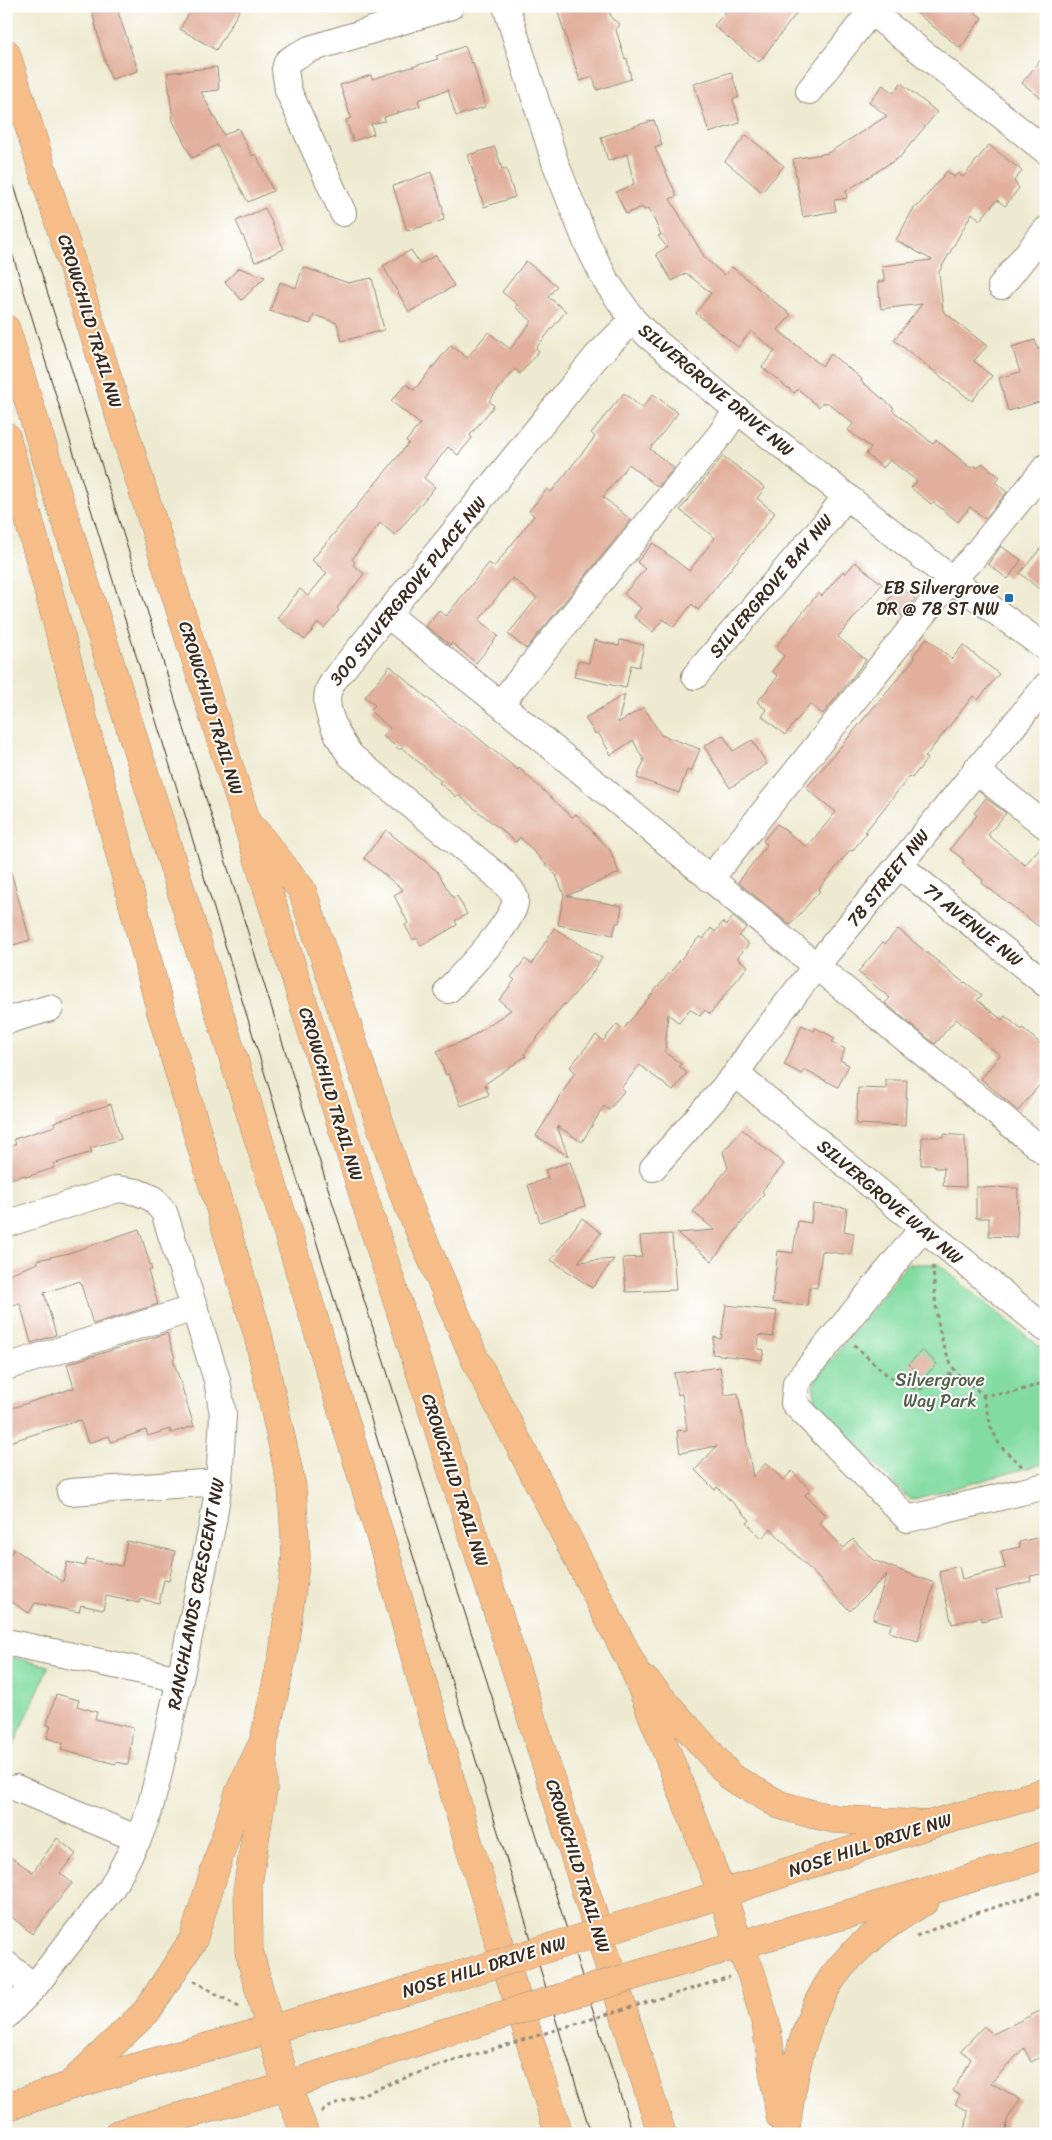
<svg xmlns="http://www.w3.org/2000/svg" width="1052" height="2140" font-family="Sriracha,sans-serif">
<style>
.green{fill:#82dca2;stroke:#5e8360}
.building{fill:#e1af9b}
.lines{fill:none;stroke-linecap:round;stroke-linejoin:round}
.minor-casing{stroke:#948a78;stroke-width:28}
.major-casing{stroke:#948a78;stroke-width:29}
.highway-casing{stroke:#948a78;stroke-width:29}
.path{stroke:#948a78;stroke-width:3;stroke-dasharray:4 4;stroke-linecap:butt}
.minor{stroke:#fff;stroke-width:26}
.major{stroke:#f7bd88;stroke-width:28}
.highway{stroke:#f7bd88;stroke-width:28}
.tram{stroke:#3b2a1e;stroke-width:1}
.major-bridge-casing{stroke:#948a78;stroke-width:29;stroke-linecap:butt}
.path-bridge{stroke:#948a78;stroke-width:3;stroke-dasharray:4 4;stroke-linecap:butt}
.major-bridge{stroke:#f7bd88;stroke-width:28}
.poi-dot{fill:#1f6fb2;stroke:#fff;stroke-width:2}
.labels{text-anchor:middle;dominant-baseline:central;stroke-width:4;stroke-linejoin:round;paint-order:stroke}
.street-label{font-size:18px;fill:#3b2a1e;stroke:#fff}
.poi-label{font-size:18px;fill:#3b2a1e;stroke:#fff;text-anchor:end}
.park-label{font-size:18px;fill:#505f46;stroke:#fff}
</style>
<rect width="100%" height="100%" fill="#fff"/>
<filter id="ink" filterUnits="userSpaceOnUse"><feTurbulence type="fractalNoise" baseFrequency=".02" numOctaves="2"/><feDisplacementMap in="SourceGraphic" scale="10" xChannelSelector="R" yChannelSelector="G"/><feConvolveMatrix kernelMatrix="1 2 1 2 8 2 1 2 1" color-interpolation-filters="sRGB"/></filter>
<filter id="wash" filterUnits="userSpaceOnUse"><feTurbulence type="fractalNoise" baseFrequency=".0096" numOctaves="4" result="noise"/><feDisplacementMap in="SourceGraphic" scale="20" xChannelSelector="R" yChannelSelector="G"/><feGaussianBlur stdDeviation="1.12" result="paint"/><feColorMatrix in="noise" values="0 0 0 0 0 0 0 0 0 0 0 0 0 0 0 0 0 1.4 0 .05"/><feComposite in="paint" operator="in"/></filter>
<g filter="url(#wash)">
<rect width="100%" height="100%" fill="#eeead1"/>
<g class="green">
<polygon points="907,1264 938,1264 1046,1352 1046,1463 910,1500 816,1402 813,1384"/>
<polygon points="6,1656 49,1666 13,1747 6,1746"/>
</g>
<g id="blocks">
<g class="building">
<polygon points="91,6 116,6 138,71 111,79 101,48"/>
<polygon points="193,6 242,6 216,50 180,29"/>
<polygon points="556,6 607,6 612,19 620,24 616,30 625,59 627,58 631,79 597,90 593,77 580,81"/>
<polygon points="730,6 802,6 759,62 714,26"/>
<polygon points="908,6 967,6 982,18 960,48"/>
<polygon points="465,46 471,63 473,62 485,107 456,116 448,90 418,100 420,106 384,117 385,121 371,124 374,134 353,141 346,120 351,118 340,85 371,75 372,79 438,59 436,56"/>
<polygon points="1046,53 1046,102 1022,83"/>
<polygon points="217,67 219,90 201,92 224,135 238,128 252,156 256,154 273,191 248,202 217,145 192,158 173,121 167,73"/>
<polygon points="731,72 739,97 733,99 740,123 709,133 694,84"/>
<polygon points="901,83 937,112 900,157 846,191 847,198 834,200 836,211 803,217 793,159 828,153 887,116 869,102 883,85 893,93"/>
<polygon points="654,120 662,145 655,148 677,196 670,199 705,258 724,275 732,267 791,315 778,330 822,366 831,354 862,379 861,381 894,408 892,410 933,444 936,440 971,468 974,465 978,468 982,463 1000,477 995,482 1007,492 985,519 970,507 958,522 933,502 931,504 911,488 917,481 890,460 883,468 866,454 871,448 848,430 853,424 827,402 825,404 823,402 819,407 798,389 794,393 762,367 775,351 751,331 738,347 696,313 711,293 686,273 672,281 656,254 667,247 658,236 661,235 649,208 644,210 642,207 626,214 616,192 634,184 627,154 608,161 601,137"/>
<polygon points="746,135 784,166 762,192 725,161"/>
<polygon points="989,145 1022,171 1014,181 1019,188 1005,206 997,200 980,220 972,213 939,272 943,311 987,346 974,361 992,376 972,401 894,340 922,304 881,309 878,282 885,281 882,266 932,260 896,240 915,206 917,207 947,171 954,177 958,173 963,177"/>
<polygon points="495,147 502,169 506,168 515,197 484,207 468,155"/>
<polygon points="431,172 442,205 444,220 407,231 393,186"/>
<polygon points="265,208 284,249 255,262 236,221"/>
<polygon points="411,250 420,264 436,255 454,286 409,312 383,266"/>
<polygon points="526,261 557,286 548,297 566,311 536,348 539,351 520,374 515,369 489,401 494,406 470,435 472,438 458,455 448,447 424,478 435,487 395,535 380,523 361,547 352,559 355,562 353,565 364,574 337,608 339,610 324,628 318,623 305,640 277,618 300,589 308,596 327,573 312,560 409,443 406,441 420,424 391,401 406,384 414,390 451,345 467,358 488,332 510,349 532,321 515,307 518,305 502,292"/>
<polygon points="303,267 348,283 372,278 384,330 342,341 337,323 314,315 310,324 270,311 280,282 296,288"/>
<polygon points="239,268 265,277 242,300 225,282"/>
<polygon points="1035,340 1038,350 1046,343 1046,400 1008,411 999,378 1020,372 1012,347"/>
<polygon points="624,393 642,408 653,394 678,413 650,449 674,468 658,487 629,464 603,497 631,520 526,649 508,634 537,598 512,578 479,620 498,636 476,663 452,643 450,645 426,626 439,610 446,616 489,563 494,567 534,516 529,511 547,489 551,492 595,437 591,433"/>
<polygon points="723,456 765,488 757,498 775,513 698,610 692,604 674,627 663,619 653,632 634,617 641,608 624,594 645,569 637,562 653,543 689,571 715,538 680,510"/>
<polygon points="1046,542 1046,580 1039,589 1020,573"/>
<polygon points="1001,546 1021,560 1008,579 988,564"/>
<polygon points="855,562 882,584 838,637 866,660 823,714 810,704 785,735 762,716 767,710 757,702 778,676 772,671 784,656 775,648 818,593 822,596 843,571 845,574"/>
<polygon points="899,586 915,599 902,616 886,603"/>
<polygon points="927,638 952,659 963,645 999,674 978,700 973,696 925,757 927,759 912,778 910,776 865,832 867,833 852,851 850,850 818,890 820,891 790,925 738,882 767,845 763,841 777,824 807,847 836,812 806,788 915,658 913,656"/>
<polygon points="594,640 619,646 620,640 644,645 639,667 631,665 626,688 574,677 578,661 589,663"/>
<polygon points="390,666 461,727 462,725 518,770 519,768 572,817 576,814 610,850 619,873 567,896 622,906 619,923 616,923 613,935 558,925 564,895 556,875 520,837 516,842 458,795 457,797 439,783 441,781 402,748 400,750 383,736 390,728 370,711 375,705 365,697"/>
<polygon points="625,694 618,723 644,707 661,735 700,749 691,772 687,770 679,793 637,778 644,761 633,740 611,755 598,732 595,734 585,718"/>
<polygon points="723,735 733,751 752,740 767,764 730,788 704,746"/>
<polygon points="986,798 1006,813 988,835 1025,865 1046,841 1046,932 982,883 983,880 962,863 964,860 950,849 977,815 974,813"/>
<polygon points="386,830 437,871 453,898 457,896 467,914 455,921 457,925 421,946 417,938 413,940 405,925 408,923 394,895 403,890 364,858"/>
<polygon points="11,872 30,940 6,947 6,873"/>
<polygon points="733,917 746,928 739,936 749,944 737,958 748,966 710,1014 705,1010 700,1016 690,1009 679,1023 668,1014 665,1052 681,1064 679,1066 687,1073 673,1091 640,1065 621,1088 624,1091 609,1110 604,1106 582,1142 557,1126 568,1156 536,1136 575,1072 570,1067 596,1035 603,1041 617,1024 623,1029 700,936 703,939 711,928 715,932 723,922 726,925"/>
<polygon points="554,928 602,958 591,975 565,1005 564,1004 524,1054 526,1056 485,1084 489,1095 461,1106 449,1074 446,1075 437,1051 467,1040 511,1010 499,1000 515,980 511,977 525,959 532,964"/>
<polygon points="898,929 964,983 965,982 982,995 977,1000 1002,1020 1005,1016 1022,1030 1023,1028 1046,1049 1046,1077 1018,1111 981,1079 1000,1055 956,1019 935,1044 885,1003 890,998 858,972 883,942 885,944"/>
<polygon points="802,1025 814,1031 816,1028 835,1038 832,1042 845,1049 840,1060 849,1065 838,1087 804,1070 802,1074 784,1065"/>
<polygon points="886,1080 907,1080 905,1126 856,1124 858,1088 886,1089"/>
<polygon points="111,1104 121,1139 90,1148 92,1152 53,1164 54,1168 26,1177 25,1175 6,1180 6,1148 16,1144 14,1139 55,1126 54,1122"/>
<polygon points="742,1129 784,1164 762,1191 764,1194 712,1261 677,1233 715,1230 693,1212 728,1168 723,1152"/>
<polygon points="944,1134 965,1136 966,1187 943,1186 944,1168 935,1168 935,1165 921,1165 922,1137 944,1137"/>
<polygon points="570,1162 585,1206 540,1222 528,1185 548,1178 545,1170"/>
<polygon points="976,1187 1018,1188 1017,1237 989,1236 989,1218 976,1218"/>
<polygon points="813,1204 847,1208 844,1231 854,1233 851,1255 822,1251 817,1288 809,1287 807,1306 772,1302 778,1251 793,1253 798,1221 811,1223"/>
<polygon points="582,1218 601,1233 578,1262 614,1259 592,1288 551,1260"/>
<polygon points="139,1229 152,1270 148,1271 158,1304 93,1324 80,1281 44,1293 56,1335 31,1343 20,1303 11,1306 6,1292 6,1275 38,1263 37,1260 69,1253"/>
<polygon points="672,1234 676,1290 626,1292 623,1258 642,1257 640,1236"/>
<polygon points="726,1305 777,1311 773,1337 759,1335 758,1349 764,1350 762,1360 712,1354 714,1337 721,1339"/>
<polygon points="167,1333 175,1358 173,1359 194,1426 171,1433 170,1429 148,1436 146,1430 111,1442 109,1436 88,1443 80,1420 6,1443 6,1410 74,1388 67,1364"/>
<polygon points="922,1350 937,1364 923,1378 909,1364"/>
<polygon points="720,1367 725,1395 738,1393 753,1477 766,1463 783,1480 792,1471 810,1490 805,1495 826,1516 819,1523 844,1548 853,1539 873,1560 934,1583 918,1641 889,1632 892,1624 873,1619 887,1574 850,1611 771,1529 762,1538 747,1523 750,1520 717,1487 715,1490 695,1470 717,1446 680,1453 677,1431 687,1430 682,1394 678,1395 674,1373"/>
<polygon points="1046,1536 1046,1573 1030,1576 1031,1581 996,1590 1002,1616 982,1621 981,1617 952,1624 939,1571 959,1566 962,1579 1005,1568 1001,1551 1020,1547 1019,1542"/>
<polygon points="127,1541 175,1551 169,1581 164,1580 159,1603 140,1599 139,1603 106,1596 103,1610 81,1605 79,1612 35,1603 29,1613 6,1598 6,1560 14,1549 63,1582 67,1562 85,1566 87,1559 122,1566"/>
<polygon points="56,1694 79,1700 77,1706 97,1712 95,1719 133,1728 128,1765 117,1762 116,1764 61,1750 63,1743 47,1738 51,1726 47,1725"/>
<polygon points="57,1838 76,1854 60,1873 72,1883 32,1934 6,1912 6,1854 33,1872"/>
<polygon points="1040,2011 1046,2023 1046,2054 1031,2062 1024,2048 991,2083 1020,2099 1007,2120 1006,2134 965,2134 968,2111 955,2104 960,2095 953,2091 971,2059 961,2050 984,2026 993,2034"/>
</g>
</g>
</g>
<g filter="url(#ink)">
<use href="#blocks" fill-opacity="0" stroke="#948a78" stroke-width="1"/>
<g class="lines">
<g class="minor-casing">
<g id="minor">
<polyline points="506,6 555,162 586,241 606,281 633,320 649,336 737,410 951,579 1046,648"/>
<polyline points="864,6 1046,151"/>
<polyline points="809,91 875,6"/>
<polyline points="343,213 288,90 285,69 287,62 294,57 310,49 451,6"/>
<polyline points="1001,286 1046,230"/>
<polyline points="388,615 500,704 805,957 1046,1153"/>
<polyline points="695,676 827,521 846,496"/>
<polyline points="500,704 720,435 737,410"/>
<polyline points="975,770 1046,826"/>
<polyline points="899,865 1046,984"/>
<polyline points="710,879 951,579 971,560 1046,467"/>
<path d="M448,990c14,-15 72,-74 67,-92 -3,-10 -13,-17 -20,-24l-144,-118c-11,-15 -28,-45 -23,-64 1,-4 4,-8 5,-11l263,-324 37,-37"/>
<polyline points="6,1021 50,1008"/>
<polyline points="736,1074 1046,1329"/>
<polyline points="653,1168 736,1074 755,1045 816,966 1046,686"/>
<polyline points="6,1224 118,1189 137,1192 152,1198 164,1212 217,1380 223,1415 219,1482 213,1522 180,1679 157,1781 149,1811 138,1839 111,1889 34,1987 6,2016"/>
<polyline points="922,1229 796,1383 794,1403 908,1519 1046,1486"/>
<polyline points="6,1367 195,1308"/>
<polyline points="70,1492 219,1482"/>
<polyline points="6,1642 180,1679"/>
<polyline points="16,1788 138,1839"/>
<polyline points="6,1964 34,1987"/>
</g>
</g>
<g class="major-casing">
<g id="major">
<polyline points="722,1893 739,1945 751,1973 766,2024 780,2116"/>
<polyline points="676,1909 928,1825 1046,1792"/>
<polyline points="689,1959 953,1884 1046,1855"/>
<polyline points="270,2030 287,2086 305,2134"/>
<polyline points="6,2107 69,2086 424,1986"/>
<polyline points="118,2134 271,2091 437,2035"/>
<path d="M785,2134c7,-50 15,-102 41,-146 21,-37 63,-66 99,-87"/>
</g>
</g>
<g class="highway-casing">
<g id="highway">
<polyline points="6,53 374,1229 511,1653 662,2134"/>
<polyline points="6,329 299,1269 388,1562 469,1845 559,2134"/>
<polyline points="6,436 112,824 161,1012 258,1335 292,1487 296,1557 283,1654 263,1744 263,1789 248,1884 249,1951 270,2030"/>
<polyline points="255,831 302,890 404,1195 475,1359 633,1666 722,1893"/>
<polyline points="646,1681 732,1778 780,1805 812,1814 835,1819 928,1825"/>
<polyline points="69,2086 147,2011 193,1940 239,1793 260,1749"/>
</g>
</g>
<g class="path">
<path d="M933,1266c2,34 3,72 21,103 6,10 21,18 29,26l29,-2 34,-11"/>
<path d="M854,1345c18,15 45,48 70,43 11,-3 22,-12 31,-17"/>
<polyline points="983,1395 991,1427 1000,1446 1024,1468"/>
<polyline points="916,1936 964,1917 1046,1891"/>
<polyline points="194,1981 239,2007"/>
<polyline points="321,2112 329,2107 437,2066"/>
</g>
<use href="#minor" class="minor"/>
<use href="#major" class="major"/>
<use href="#highway" class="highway"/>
<g class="tram">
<polyline points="6,160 334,1207 633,2134"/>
<polyline points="6,233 591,2134"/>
</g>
<g class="major-bridge-casing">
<g id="major-bridge">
<polyline points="424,1986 676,1909"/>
<polyline points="437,2035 689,1959"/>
</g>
</g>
<polyline class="path-bridge" points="437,2066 730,1977"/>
<use href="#major-bridge" class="major-bridge"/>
</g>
</g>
<rect class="poi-dot" x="1004" y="593" width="10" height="10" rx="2.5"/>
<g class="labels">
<g class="street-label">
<text transform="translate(90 321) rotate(73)">CROWCHILD TRAIL NW</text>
<text transform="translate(716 390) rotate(40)">SILVERGROVE DRIVE NW</text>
<text transform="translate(771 586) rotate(-50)">SILVERGROVE BAY NW</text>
<text transform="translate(408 591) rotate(-51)">300 SILVERGROVE PLACE NW</text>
<text transform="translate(211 708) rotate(73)">CROWCHILD TRAIL NW</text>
<text transform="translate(888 878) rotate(-51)">78 STREET NW</text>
<text transform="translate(973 925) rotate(39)">71 AVENUE NW</text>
<text transform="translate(331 1094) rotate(73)">CROWCHILD TRAIL NW</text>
<text transform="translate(890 1202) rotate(40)">SILVERGROVE WAY NW</text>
<text transform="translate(455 1480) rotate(72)">CROWCHILD TRAIL NW</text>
<text transform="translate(196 1594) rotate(-79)">RANCHLANDS CRESCENT NW</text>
<text transform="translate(870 1845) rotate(-18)">NOSE HILL DRIVE NW</text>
<text transform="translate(578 1866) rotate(73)">CROWCHILD TRAIL NW</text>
<text transform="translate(484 1967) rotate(-17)">NOSE HILL DRIVE NW</text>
</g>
<g class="poi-label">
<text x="999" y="588">EB Silvergrove<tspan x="999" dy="21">DR @ 78 ST NW</tspan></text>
</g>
<g class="park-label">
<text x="940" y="1380">Silvergrove<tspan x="940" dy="21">Way Park</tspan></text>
</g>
</g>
<rect width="1052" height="2140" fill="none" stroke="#fff" stroke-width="25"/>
</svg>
